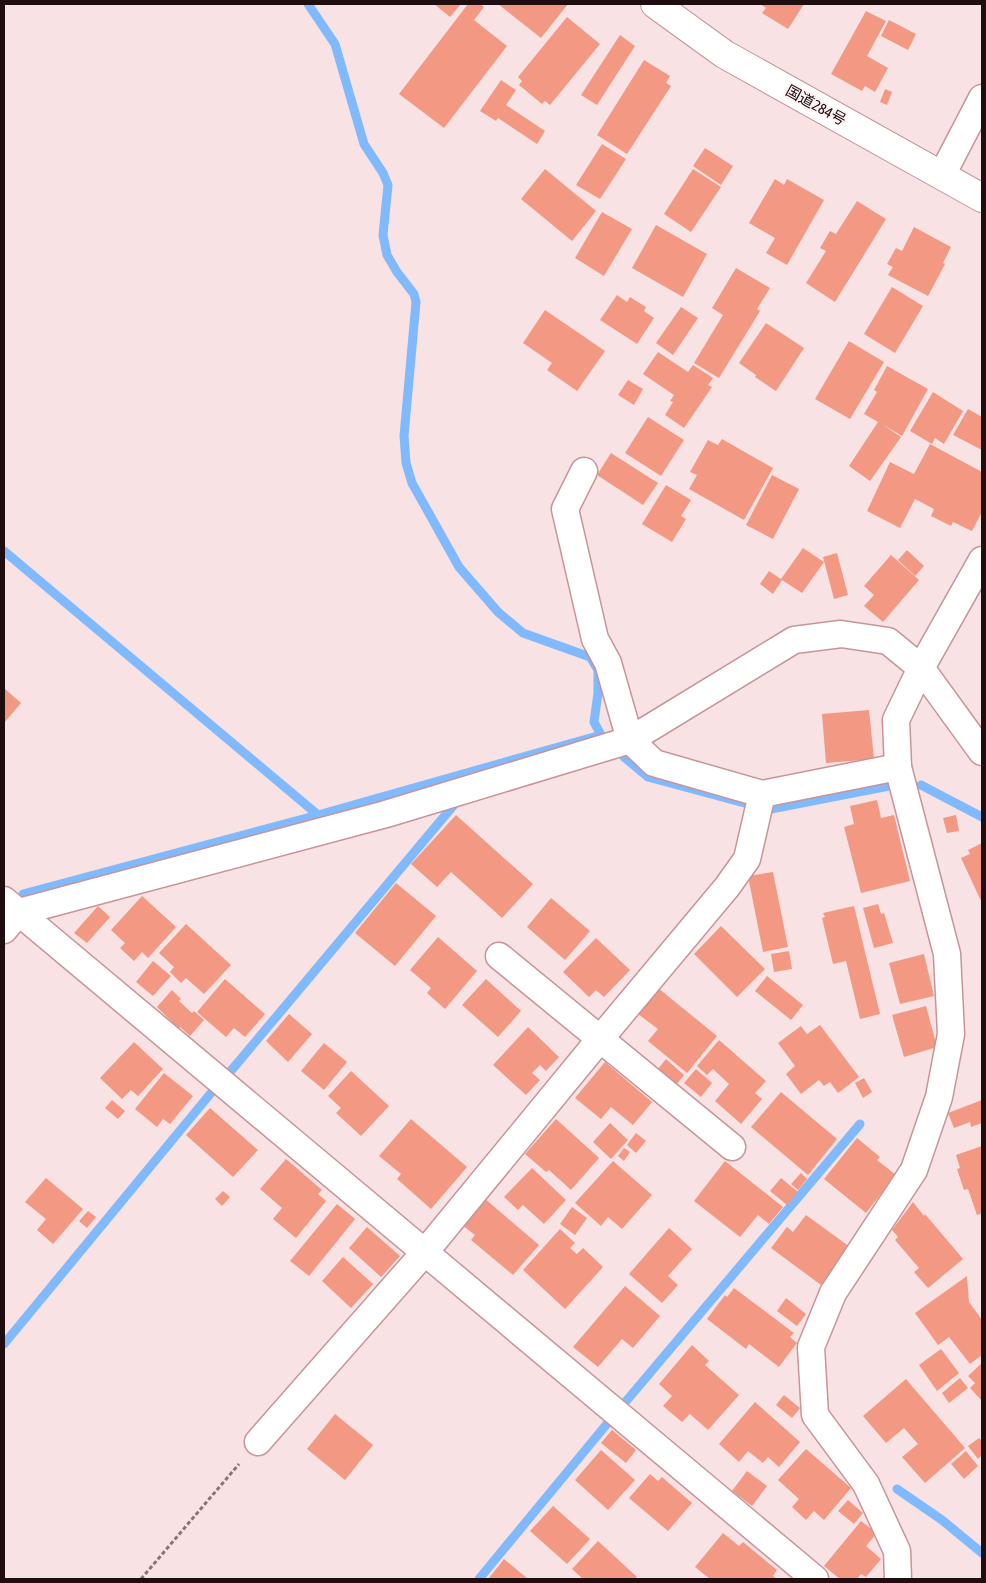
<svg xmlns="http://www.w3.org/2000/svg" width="986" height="1583" font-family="'Asap Condensed','Noto Sans JP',sans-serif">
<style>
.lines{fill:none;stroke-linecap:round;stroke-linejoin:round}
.stream{stroke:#80b9fd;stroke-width:9}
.building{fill:#f39882}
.street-casing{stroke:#c89498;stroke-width:29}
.highway-casing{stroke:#c89498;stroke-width:30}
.path{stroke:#887476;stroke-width:3;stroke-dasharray:4 2.5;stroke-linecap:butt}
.street{stroke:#fff;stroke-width:26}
.highway{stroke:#fff;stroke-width:28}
.labels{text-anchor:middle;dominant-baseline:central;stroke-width:4;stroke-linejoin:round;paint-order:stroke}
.street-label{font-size:15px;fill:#1f0d0f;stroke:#fef2f3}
</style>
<rect width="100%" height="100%" fill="#f9e2e3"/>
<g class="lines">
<g class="stream">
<polyline points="4,551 318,815"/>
<polyline points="624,757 648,777 748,804"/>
<polyline points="921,785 982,817"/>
<polyline points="771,809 889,786"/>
<polyline points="23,894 318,815 601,735 594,722 598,693 598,670 590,657 523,633 498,612 459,567 412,483 406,463 404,436 416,302 414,294 397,272 387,255 383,235 388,185 383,173 364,144 335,44 308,4"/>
<polyline points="230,1072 458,800"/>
<polyline points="4,1344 211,1093"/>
<polyline points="897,1489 942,1520 982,1553"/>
<polyline points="479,1579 606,1425 860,1124"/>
</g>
</g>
<g class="building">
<polygon points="434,4 461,4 450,17"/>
<polygon points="468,4 480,4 484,7 474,20 507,46 444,128 399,94"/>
<polygon points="498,4 568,4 541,38"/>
<polygon points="760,4 804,4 788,29 762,13 766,8"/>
<polygon points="866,11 886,21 867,56 888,68 875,92 865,86 862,91 831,74"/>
<polygon points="567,17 600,44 550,105 545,101 542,104 519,85 522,81 518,77"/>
<polygon points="889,20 916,34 908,50 881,36"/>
<polygon points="620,35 635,46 597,105 581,95"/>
<polygon points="644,60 670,76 666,83 671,86 627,154 597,135"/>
<polygon points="501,80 516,90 506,105 545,131 537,144 498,118 496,121 480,111"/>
<polygon points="885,89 892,92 887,105 880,102"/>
<polygon points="602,144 626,159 600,199 576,185"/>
<polygon points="705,148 733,166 721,185 693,166"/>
<polygon points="545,169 596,211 572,241 521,199"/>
<polygon points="693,169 721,187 691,232 664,214"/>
<polygon points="775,179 784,185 787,179 824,200 787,265 766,253 775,238 749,223"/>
<polygon points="857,201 886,219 835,302 806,283 826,251 820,248 830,231 836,234"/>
<polygon points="602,212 632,229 604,276 575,258"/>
<polygon points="656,225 707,254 683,297 632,268"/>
<polygon points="914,227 951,247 943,263 945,264 928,296 888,275 893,267 887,264 896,248 902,251"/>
<polygon points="736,268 770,288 757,309 760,311 719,378 694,363 723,315 712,308"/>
<polygon points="892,287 923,306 895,353 864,334"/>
<polygon points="617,295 627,302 630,297 646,307 644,311 654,318 637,344 600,320"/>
<polygon points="681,307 698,318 673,355 656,343"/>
<polygon points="545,310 605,351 577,391 547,370 552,363 523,343"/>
<polygon points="766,323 804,348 776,391 755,377 756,375 739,363"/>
<polygon points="849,341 884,362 850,419 815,399"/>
<polygon points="658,352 688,372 693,365 713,378 708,385 712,387 684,428 665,415 673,402 670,401 674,395 643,374"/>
<polygon points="887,366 928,389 902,436 882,424 901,437 870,481 849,466 878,422 864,414 877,392 874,390"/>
<polygon points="628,380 643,389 634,405 618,395"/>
<polygon points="933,392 963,411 944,444 935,438 932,444 910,431"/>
<polygon points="968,409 982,417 982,450 953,435"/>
<polygon points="648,417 684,440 661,476 625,453"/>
<polygon points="722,439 773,468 744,520 689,489 697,475 690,472 708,440 718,445"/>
<polygon points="930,444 982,472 982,512 972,531 953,522 951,526 931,516 934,509 915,499 900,528 867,511 890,462 914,474"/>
<polygon points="611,453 658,483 643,505 597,475"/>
<polygon points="772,475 799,489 773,539 746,525"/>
<polygon points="666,485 691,500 681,516 686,519 672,542 642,524"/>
<polygon points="803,548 824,562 802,593 782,580 773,594 760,584 769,571 781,579"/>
<polygon points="907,550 924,566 915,576 898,560"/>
<polygon points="837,553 848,595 834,599 823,557"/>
<polygon points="891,555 919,580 883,622 864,606 874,595 864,586"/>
<polygon points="4,688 21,703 4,723"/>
<polygon points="869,710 874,759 826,763 822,714"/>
<polygon points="877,800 881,818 894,815 910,881 861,893 844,827 854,824 850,806"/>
<polygon points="456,815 533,884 502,918 451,872 437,887 411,864"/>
<polygon points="956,815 959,831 947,833 943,818"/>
<polygon points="982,843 982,903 961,858 970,854 968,850"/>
<polygon points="773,872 788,947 763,952 748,876"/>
<polygon points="396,883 436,916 395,966 355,933"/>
<polygon points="142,896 176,927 148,958 142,952 134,961 120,948 125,943 111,930"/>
<polygon points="551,898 590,931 565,960 527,927"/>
<polygon points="878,904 881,914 884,913 893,943 874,948 863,908"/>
<polygon points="98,906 110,917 87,943 74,933"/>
<polygon points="854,906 880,1014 860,1019 846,961 833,964 822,918 825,917 823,913"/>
<polygon points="186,924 231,965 204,994 186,978 181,983 170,972 174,967 159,953"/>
<polygon points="721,926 765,969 737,997 694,954"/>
<polygon points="438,937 477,971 445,1009 427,993 431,988 410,970"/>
<polygon points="596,938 630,970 604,997 596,990 589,997 563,972"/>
<polygon points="789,951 792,969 774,972 771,954"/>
<polygon points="924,954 934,996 900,1004 889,963"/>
<polygon points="153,961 171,976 153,996 136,982"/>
<polygon points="767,976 803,1005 791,1020 755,991"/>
<polygon points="225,979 265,1014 245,1037 234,1028 226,1037 197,1012"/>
<polygon points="486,979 521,1011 498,1037 462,1005"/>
<polygon points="658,988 717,1036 687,1073 648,1041 658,1029 638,1014"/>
<polygon points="172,990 181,999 179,1001 192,1013 194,1011 204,1020 190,1036 180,1027 179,1029 157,1007"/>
<polygon points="926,1006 937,1047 904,1057 892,1015"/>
<polygon points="289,1014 312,1034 288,1062 266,1041"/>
<polygon points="820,1025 859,1077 838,1093 830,1082 824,1086 819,1080 801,1094 786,1074 795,1066 778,1043 801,1026 807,1034"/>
<polygon points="528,1027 559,1057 546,1071 540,1065 532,1073 540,1080 526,1095 493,1065"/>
<polygon points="719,1040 766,1081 755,1093 762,1099 741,1124 715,1101 729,1084 713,1069 707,1075 697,1066"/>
<polygon points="134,1042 163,1069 138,1096 131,1090 122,1099 100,1078"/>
<polygon points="324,1043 347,1062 324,1090 301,1071"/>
<polygon points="666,1059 684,1075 677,1084 658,1069"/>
<polygon points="605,1062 652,1102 633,1125 611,1107 601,1119 575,1098"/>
<polygon points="696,1069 712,1083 701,1097 684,1083"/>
<polygon points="351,1071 389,1106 361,1136 336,1113 341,1108 328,1096"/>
<polygon points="164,1073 193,1096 170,1124 163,1119 157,1127 135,1109"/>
<polygon points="864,1078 872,1092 863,1098 855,1083"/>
<polygon points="781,1092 837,1139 808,1175 751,1127"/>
<polygon points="112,1100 125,1111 118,1119 105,1108"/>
<polygon points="982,1100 982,1123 971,1127 970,1122 954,1128 948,1113"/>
<polygon points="210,1108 258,1150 233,1177 186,1135"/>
<polygon points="411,1119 467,1167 431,1209 397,1179 401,1174 379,1156"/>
<polygon points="556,1119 599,1158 571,1190 549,1170 546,1172 525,1154"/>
<polygon points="610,1123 628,1140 611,1159 593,1142"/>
<polygon points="636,1133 646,1141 636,1153 627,1145"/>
<polygon points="857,1138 880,1157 877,1160 896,1175 866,1213 824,1179"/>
<polygon points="982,1146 982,1213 977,1215 968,1189 964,1190 957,1169 960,1168 956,1155"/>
<polygon points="624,1148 630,1152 624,1161 618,1156"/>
<polygon points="286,1159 322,1190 318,1194 326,1201 296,1238 273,1219 282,1208 260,1189"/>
<polygon points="613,1161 652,1195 622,1229 608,1217 601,1226 575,1203"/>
<polygon points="725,1161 783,1207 769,1224 758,1215 740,1237 694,1201"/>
<polygon points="532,1168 566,1200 544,1224 523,1205 518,1210 504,1197"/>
<polygon points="801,1173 807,1179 798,1190 791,1184"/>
<polygon points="46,1178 83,1209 53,1244 37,1230 46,1219 25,1202"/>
<polygon points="781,1178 798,1192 787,1205 770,1191"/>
<polygon points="223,1191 230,1197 222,1206 215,1199"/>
<polygon points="484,1198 539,1245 513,1275 471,1240 475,1235 462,1225"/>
<polygon points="913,1202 924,1216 925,1214 963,1259 928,1288 914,1272 919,1268 895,1240 898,1237 892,1230"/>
<polygon points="337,1204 355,1219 309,1276 290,1261"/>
<polygon points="572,1207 587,1218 575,1235 560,1224"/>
<polygon points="88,1211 96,1217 87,1228 79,1221"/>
<polygon points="806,1215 850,1247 821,1285 771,1248 787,1227 793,1232"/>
<polygon points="367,1227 400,1256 381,1277 349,1248"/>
<polygon points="669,1228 692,1249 668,1276 678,1285 662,1303 629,1274"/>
<polygon points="560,1229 575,1243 570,1248 577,1254 583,1248 603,1267 565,1309 523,1270"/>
<polygon points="343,1257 373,1284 351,1308 322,1281"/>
<polygon points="967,1276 969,1302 982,1320 982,1355 970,1364 949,1337 938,1345 915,1313"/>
<polygon points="625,1286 660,1316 633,1348 622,1339 598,1367 573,1347"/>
<polygon points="734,1288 794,1333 790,1337 797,1343 779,1367 749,1344 746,1349 707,1319 725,1295 727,1297"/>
<polygon points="786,1298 806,1314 797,1326 777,1311"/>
<polygon points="692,1345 709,1361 705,1365 739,1395 708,1430 690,1414 682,1422 663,1406 672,1396 659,1384"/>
<polygon points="941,1349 959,1373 937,1391 919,1365"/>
<polygon points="982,1363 982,1401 970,1388 975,1383 968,1376"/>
<polygon points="960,1378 968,1388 949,1403 942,1393"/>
<polygon points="906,1379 965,1448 925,1483 902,1457 918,1444 904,1428 886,1443 863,1416"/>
<polygon points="784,1395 800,1408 792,1418 776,1405"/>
<polygon points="755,1402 800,1442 779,1467 768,1457 763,1463 748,1451 739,1462 719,1444"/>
<polygon points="335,1414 373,1445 345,1480 307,1449"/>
<polygon points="612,1430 636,1450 626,1463 601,1443"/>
<polygon points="979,1438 982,1441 982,1455 978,1459 968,1446"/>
<polygon points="806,1449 851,1488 824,1520 814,1511 806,1520 792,1507 799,1499 778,1480"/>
<polygon points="601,1450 635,1480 608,1510 575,1480"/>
<polygon points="966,1451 978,1466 964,1479 951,1464"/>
<polygon points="747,1471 767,1486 752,1506 732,1491"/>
<polygon points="650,1474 658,1481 662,1477 692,1503 668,1531 629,1498"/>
<polygon points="848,1500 863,1513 854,1524 838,1511"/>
<polygon points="553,1506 590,1539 567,1564 530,1531"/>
<polygon points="861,1521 877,1533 866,1546 881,1559 866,1577 861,1574 857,1579 840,1579 824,1566"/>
<polygon points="723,1533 739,1546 743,1542 777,1570 773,1576 777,1579 710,1579 695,1567"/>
<polygon points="598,1541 637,1577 634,1579 583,1579 572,1569"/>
<polygon points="504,1559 528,1579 491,1579 489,1578"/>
</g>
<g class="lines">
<g class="street-casing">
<g id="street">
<polyline points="942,175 982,98"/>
<polyline points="584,471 565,509 595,639 608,663 630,740 654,763 762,794 898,767"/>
<polyline points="4,900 815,1579"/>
<polyline points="4,930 19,912 386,814 630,740 794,640 841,634 888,641 921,668 982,752"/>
<polyline points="499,956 732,1147"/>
<polyline points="258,1442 425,1252 600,1039 727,887 747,859 762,794"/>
<polyline points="898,1579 897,1551 866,1484 815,1415 811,1347 833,1293 914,1170 939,1097 951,1034 947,954 898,767 896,720 921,668 982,560"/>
</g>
</g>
<g class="highway-casing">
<polyline id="highway" points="655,4 724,54 982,198"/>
</g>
<polyline class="path" points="141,1579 239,1464"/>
<use href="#street" class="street"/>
<use href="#highway" class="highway"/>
</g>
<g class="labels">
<g class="street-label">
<text transform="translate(816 105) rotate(29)">国道284号</text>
</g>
</g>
<rect width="986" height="1583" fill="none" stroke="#1f0d0f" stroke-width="10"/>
</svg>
